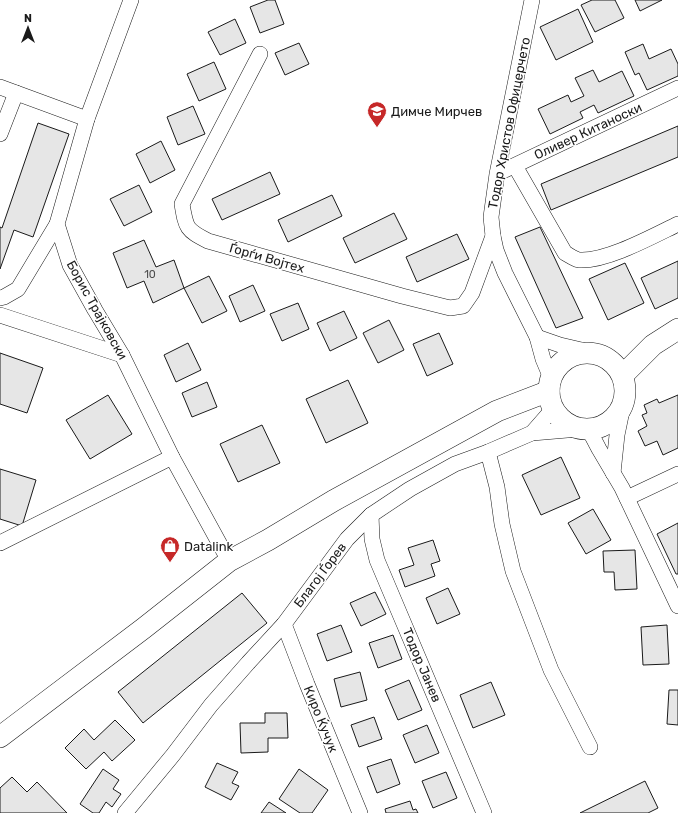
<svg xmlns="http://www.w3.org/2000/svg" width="678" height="813" font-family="Rubik,sans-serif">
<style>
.building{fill:#e6e6e6;stroke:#1a1a1a}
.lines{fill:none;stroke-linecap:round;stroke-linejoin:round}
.minor-casing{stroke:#1a1a1a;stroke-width:16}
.secondary-casing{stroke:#1a1a1a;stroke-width:22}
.minor{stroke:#fff;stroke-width:15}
.secondary{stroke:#fff;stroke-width:21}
.labels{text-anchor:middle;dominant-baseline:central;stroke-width:3;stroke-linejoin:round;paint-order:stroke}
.number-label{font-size:11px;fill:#4d4d4d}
.poi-label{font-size:13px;fill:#1a1a1a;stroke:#fff;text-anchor:start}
.street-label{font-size:13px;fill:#1a1a1a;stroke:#fff}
</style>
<rect width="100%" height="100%" fill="#fff"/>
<g class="building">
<polygon points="268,0 275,0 284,24 260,33 250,7"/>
<polygon points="592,0 615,0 624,18 595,32 581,5"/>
<polygon points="635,0 662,0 640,11"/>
<polygon points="578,9 593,42 556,60 540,27"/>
<polygon points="235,19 246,43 220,55 208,32"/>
<polygon points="299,43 309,64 285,75 275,53"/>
<polygon points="643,44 649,59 671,49 678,64 678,76 647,90 639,73 635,75 625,52"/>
<polygon points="214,62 226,89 199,101 187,74"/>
<polygon points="593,70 599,82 622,71 634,96 598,113 594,105 580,112 583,118 550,134 538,109 568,95 571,102 584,96 575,78"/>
<polygon points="193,106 205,134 178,145 167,117"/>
<polygon points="38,123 69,134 33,237 14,230 0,269 0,227 2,228"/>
<polygon points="678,126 678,157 551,210 541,184"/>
<polygon points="161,141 175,170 150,183 136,154"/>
<polygon points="270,172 280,194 222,220 212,199"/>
<polygon points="139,185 152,212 124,226 110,199"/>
<polygon points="332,195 342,216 288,242 278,220"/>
<polygon points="394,213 407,239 355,263 343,238"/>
<polygon points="540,227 583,318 556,328 515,237"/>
<polygon points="457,234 469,259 417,282 406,257"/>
<polygon points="144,240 156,267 174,260 184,288 153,303 144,281 127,288 113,253"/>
<polygon points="678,261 678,298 655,309 641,278"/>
<polygon points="625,263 644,303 608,320 589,279"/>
<polygon points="209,276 227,311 202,323 184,288"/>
<polygon points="253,285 265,311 240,322 229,296"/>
<polygon points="298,303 309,329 282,341 270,314"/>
<polygon points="344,311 357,338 330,351 317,323"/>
<polygon points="389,320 404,350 378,363 363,333"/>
<polygon points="439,333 453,364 427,376 413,344"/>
<polygon points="188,343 201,370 176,382 164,355"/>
<polygon points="0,353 43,368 27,413 0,404"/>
<polygon points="348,380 368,423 326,443 306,399"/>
<polygon points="207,382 217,407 192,417 182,393"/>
<polygon points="108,395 132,434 90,459 66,420"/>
<polygon points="678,395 678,448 663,455 657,441 645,446 638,431 647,426 642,415 647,413 644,405 657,399 659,403"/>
<polygon points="262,425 280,463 238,482 220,444"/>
<polygon points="561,457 580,498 541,515 522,475"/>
<polygon points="0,469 36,480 22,526 0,519"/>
<polygon points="593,509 611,540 586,554 568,523"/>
<polygon points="678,523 678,574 676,574 657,534"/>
<polygon points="433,540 440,561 431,564 435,576 405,587 399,570 414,565 408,548"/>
<polygon points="635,550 637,589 615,590 614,572 604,572 603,551"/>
<polygon points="448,588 460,614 437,624 426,598"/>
<polygon points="375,592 386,614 361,626 350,603"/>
<polygon points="242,593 267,623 143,723 118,692"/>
<polygon points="341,625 352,652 327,661 317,634"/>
<polygon points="667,625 669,664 643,665 641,627"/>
<polygon points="393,635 402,659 378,668 369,643"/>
<polygon points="360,672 367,700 341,707 334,679"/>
<polygon points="409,680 422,710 398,720 385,690"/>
<polygon points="491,682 505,715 473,728 460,695"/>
<polygon points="669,690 678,690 678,725 667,724"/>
<polygon points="265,713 287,713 288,738 268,738 268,752 241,753 240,723 265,723"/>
<polygon points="374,717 382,739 359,747 351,725"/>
<polygon points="115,720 135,740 112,761 104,752 86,769 65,748 84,729 94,740"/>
<polygon points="427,725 439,753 415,763 403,735"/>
<polygon points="391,759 400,784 377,793 367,767"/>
<polygon points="217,763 238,772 232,783 239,786 231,800 205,787"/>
<polygon points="103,769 119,780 113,789 121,794 112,807 106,802 99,813 93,813 80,804"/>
<polygon points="299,769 328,790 312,813 300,813 279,799"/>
<polygon points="446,772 457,798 433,808 422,781"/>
<polygon points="12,777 27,792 37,782 67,813 0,813 0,788"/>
<polygon points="645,781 658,808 648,813 580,813"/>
<polygon points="410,801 413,810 416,809 418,813 386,813 385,809"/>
<polygon points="269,802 286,813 261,813"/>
</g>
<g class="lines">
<g class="minor-casing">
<g id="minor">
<polyline points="131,0 87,119 57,224 70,265 95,310 122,355 172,457 229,561"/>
<polyline points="532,0 497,174 491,217 493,236 496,250 505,273 537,337 543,359 551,378"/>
<path d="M260,54l-78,150c4,24 4,26 26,37l194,55 48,12 13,-2 9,-13 21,-57"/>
<polyline points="0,87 87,119"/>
<polyline points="0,134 16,93"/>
<path d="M515,166l50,87c4,2 9,6 14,7 27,2 74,-24 99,-36"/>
<polyline points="505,170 678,88"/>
<polyline points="0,298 4,297 18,289 57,224"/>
<polyline points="0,315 122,355"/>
<polyline points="537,337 560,345 590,352"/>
<polyline points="589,430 599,449 622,488 678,606"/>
<polyline points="532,433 553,409"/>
<polyline points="488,452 497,487 502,524 513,571 551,670 590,747"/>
<polyline points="613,473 617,435 623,406"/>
<polyline points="627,498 678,474"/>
<polyline points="371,515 372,539 377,560 484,813"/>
<polyline points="0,543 172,457"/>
<polyline points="284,624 307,684 360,813"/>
<polyline points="125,813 173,755 211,705 248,663 284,624 347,539 371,515 410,489 455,464 488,452 532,433 579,429"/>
</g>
</g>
<g class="secondary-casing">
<g id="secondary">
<circle cx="587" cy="391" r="38"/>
<polyline points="623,375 653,345 678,329"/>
<polyline points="0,737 144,628 229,561 268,540 333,501 497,411 549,391"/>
</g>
</g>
<use href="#minor" class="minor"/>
<use href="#secondary" class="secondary"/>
</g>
<defs>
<g id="school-pin" transform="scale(1)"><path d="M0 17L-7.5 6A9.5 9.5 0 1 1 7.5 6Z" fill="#c62828" stroke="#fff"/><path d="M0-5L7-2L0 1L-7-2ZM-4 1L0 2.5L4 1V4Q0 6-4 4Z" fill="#fff"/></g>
<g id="shop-pin" transform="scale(1)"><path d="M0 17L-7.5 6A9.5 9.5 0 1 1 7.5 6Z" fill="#c62828" stroke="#fff"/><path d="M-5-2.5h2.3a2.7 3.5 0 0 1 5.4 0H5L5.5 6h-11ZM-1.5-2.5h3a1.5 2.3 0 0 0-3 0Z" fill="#fff"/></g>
</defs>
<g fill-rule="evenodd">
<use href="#school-pin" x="377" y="111"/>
<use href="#shop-pin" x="170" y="546"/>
</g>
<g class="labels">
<g class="number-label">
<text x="150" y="274">10</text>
</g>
<g class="poi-label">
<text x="391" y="111">Димче Мирчев</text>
<text x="184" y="546">Datalink</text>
</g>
<g class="street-label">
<text transform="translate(509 123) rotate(-79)">Тодор Христов Офицерчето</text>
<text transform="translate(588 131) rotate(-25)">Оливер Китаноски</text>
<text transform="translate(267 258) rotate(16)">Ѓорѓи Војтех</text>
<text transform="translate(97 310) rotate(61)">Борис Трајковски</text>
<text transform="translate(320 575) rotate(-53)">Благој Ѓорев</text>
<text transform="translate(422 665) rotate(67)">Тодор Јанев</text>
<text transform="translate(321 719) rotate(68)">Киро Ќучук</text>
</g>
</g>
<g transform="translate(28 28)" stroke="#ffffff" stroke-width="3" paint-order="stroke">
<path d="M0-3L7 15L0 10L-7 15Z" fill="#1a1a1a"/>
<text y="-6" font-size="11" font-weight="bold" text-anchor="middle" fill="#1a1a1a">N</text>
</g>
</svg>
